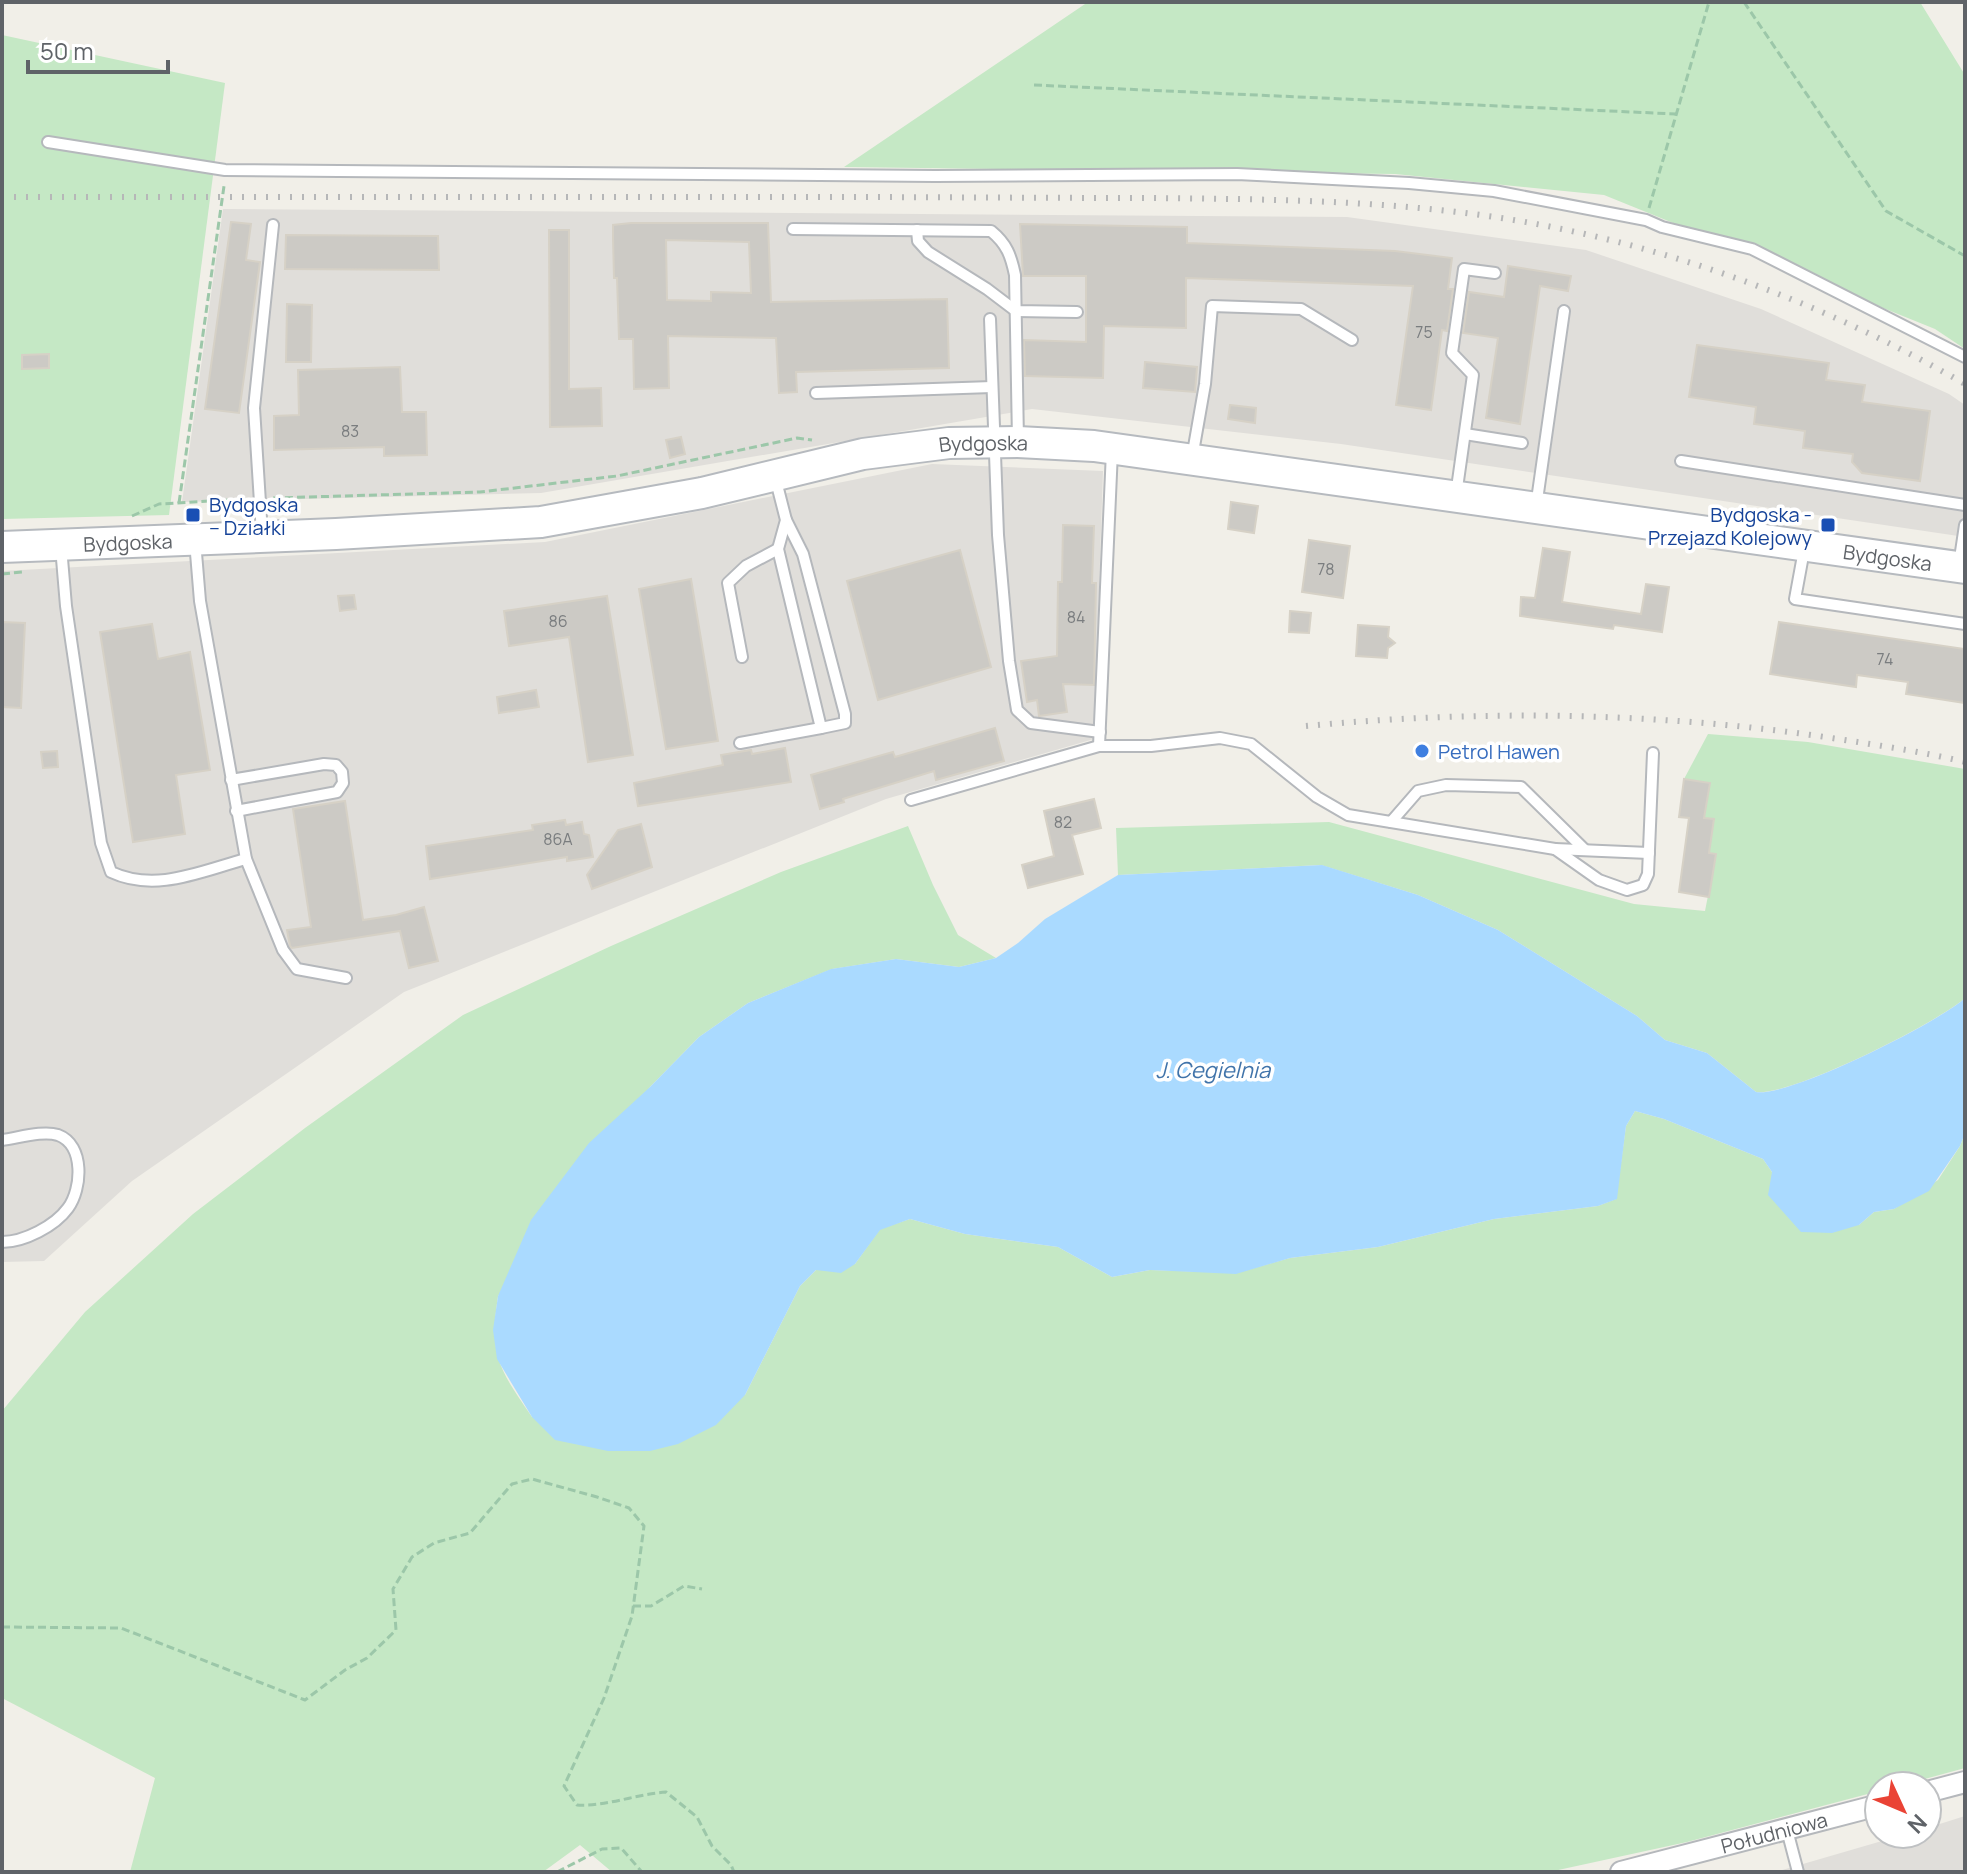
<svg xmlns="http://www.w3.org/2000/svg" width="1967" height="1874" font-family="Manrope,sans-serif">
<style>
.industrial{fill:#e0deda}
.green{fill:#c5e8c5}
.water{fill:#aadaff}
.building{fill:#cccac5;stroke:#d6d1c6;stroke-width:2;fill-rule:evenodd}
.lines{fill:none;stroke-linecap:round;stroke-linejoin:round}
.lane-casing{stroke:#b5b8bc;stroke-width:14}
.street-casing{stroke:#b5b8bc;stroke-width:24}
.secondary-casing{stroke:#b6babf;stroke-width:34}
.path{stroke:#9cc7a9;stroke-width:3;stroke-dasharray:8 4;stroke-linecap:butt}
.lane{stroke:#fff;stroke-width:10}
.street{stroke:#fff;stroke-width:20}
.secondary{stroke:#fff;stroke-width:30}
.rail{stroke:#b6b7b8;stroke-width:6;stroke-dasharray:2 10;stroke-linecap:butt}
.transit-dot{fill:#1a4fb4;stroke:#fff;stroke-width:3}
.shop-dot{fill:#3f7fe0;stroke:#fff;stroke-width:3}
.labels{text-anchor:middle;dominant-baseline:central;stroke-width:7;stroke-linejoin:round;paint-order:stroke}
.number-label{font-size:16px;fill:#7a7d7f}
.street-label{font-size:20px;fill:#5f6368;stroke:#fff}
.transit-label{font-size:20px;fill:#164399;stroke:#fff;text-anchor:start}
.shop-label{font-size:20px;fill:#366cbe;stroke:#fff;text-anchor:start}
.water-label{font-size:22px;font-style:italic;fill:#4174aa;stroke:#fff}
</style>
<rect width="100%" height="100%" fill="#f1efe8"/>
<g class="industrial">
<polygon points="223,209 1347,217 1586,250 1761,309 1949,394 1965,405 1965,537 1341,444 1032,409 541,493 182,502"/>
<polygon points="932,464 1103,471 1094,739 886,799 404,992 132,1181 44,1261 2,1262 2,571 545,542"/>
<polygon points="1965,1816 1965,1872 1775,1872 1906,1834 1927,1834 1927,1828"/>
</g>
<g class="green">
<polygon points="1088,2 1920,2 1965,75 1965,349 1935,329 1604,195 1395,174 844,167"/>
<polygon points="2,35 225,83 169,515 2,519"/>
<path d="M1708,734l100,8 157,27v229c-28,25 -175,99 -209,94l-49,-39 -42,-13 -28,-24 -139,-86 -80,-35 -97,-30 -203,10 -2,-47 213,-6 305,82 71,7 11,-56 -7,-2 5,-33 -10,-2 5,-35 -25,-4z"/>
<path d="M908,826l25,59 25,50 38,23 -37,9 -63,-8 -64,10 -84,34 -49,34 -49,50 -152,209c-9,60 1,73 34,121l213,-22 55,-109 16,-16 39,-6 25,-35 30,-10 55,15 93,13 54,30 38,-7 86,3 54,-15 88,-11 116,-28 104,-13 18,-7 10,-73 9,-15 29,8 99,40 9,13 87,53 15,-13 20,-3 44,-29 22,-34 5,-13v635l-66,18h-20v5l-192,51 -138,30h-937l-32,-27 -37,27h-413l25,-94 -153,-80v-287l83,-99 108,-98 112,-86 158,-113 148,-69 170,-74z"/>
</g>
<path class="water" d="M1322,865l96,30 80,35 139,86 28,24 42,13 49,39c34,5 182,-69 209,-94v135l-5,13 -31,45 -35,18 -20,3 -15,13 -27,8 -31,-1 -33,-37 4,-23 -9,-13 -99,-40 -29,-8 -9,15 -9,73 -19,7 -104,13 -116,28 -88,11 -54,16 -86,-4 -38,7 -54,-30 -93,-13 -55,-15 -30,11 -25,34 -14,9 -25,-3 -16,16 -55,109 -29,30 -38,19 -28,7h-42l-53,-11 -23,-23 -35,-58 -4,-29 5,-34 33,-76 58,-77 61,-56 49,-50 49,-34 83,-34 65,-10 63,8 37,-9 22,-15 27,-24 73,-44z"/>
<g class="building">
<polygon points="231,222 251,224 246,260 260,262 239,413 205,409"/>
<path d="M631,223h137l3,79 176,-3 2,69 -153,4 1,20 -18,1 -3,-55 -108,-2 1,52 -35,1 -1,-50h-14l-2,-61h-3l-1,-40v-13zM666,240l83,2 2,51 -40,-1v9l-44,-1z"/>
<polygon points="1020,224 1187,227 1187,243 1395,251 1452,258 1448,289 1453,289 1447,331 1442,330 1431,410 1396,405 1413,286 1186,278 1186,328 1104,326 1103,378 1025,376 1024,340 1086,342 1086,276 1023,276"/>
<polygon points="549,230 569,230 569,389 601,388 602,426 550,427"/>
<polygon points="286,235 438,236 439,270 285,269"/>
<polygon points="1508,266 1571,276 1568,291 1540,286 1520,424 1486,418 1498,338 1463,333 1469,292 1504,297"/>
<polygon points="287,304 312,305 311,362 286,362"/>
<polygon points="1697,345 1829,363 1826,380 1865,385 1862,402 1930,411 1920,481 1862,473 1852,462 1853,454 1803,448 1805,431 1754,424 1756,407 1689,397"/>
<polygon points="49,354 49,368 22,369 22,355"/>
<polygon points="1145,362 1197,367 1195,392 1143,388"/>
<polygon points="400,367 402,412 426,412 427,455 384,456 384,447 274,450 274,416 299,415 298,370"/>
<polygon points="1230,405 1256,408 1255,423 1228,419"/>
<polygon points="681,437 685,454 670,458 666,440"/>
<polygon points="1231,502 1258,506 1254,533 1228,529"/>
<polygon points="1063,525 1094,526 1092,583 1096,583 1094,685 1063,684 1067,712 1039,716 1037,700 1027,702 1021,661 1057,656 1058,582 1062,582"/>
<polygon points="1309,540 1350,546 1343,598 1302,592"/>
<polygon points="1543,548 1570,552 1562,602 1641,614 1646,584 1669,587 1662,632 1614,625 1613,629 1520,616 1521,597 1535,598"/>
<polygon points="960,550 991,667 878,700 847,581"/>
<polygon points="691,579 718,741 666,749 639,589"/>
<polygon points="354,595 356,609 340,611 338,596"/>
<polygon points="607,596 633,755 588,762 569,637 509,646 504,611"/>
<polygon points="1290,611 1311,613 1309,633 1289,632"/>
<polygon points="2,622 25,623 21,708 2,707"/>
<polygon points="1779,622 1965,649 1965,703 1906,694 1908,682 1857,675 1856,687 1770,674"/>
<polygon points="152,624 158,659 190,652 210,770 176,775 185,834 133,842 100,632"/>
<polygon points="1358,625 1389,627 1388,637 1395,643 1388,648 1387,658 1356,656"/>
<polygon points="536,690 539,707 499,713 497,697"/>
<polygon points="995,728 1004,761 936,780 934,771 843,799 844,802 820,809 811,775 893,752 895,757"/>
<polygon points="785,748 791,782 638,806 634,783 723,765 721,755 751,750 752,754"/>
<polygon points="57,751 58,767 43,768 41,752"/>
<polygon points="1684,779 1710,783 1704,818 1714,819 1709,853 1716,854 1709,897 1679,892 1689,818 1679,817"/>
<polygon points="1094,799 1101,828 1072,835 1083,874 1028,888 1022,865 1054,856 1044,811"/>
<polygon points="345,801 363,920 396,915 424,907 438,961 409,968 400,931 292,948 290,946 287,930 311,927 293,809"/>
<polygon points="565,820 566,825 582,822 584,834 589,835 593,857 567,861 567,857 430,879 426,846 533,830 532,825"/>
<polygon points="641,824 652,867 592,889 587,875 618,830"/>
</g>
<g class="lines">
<g class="lane-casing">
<g id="lane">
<polyline points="48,142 225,170 935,176 1237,174 1409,183 1494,191 1646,220 1662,227 1752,249 1965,357"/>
<path d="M793,229l198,2c16,13 20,25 24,44l3,165"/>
<polyline points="917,230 918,241 928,252 987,289 1016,311 1077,312"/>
<polyline points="990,319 998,535 1009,661 1017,710 1031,723 1100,732"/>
<polyline points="816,393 992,387"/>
<polyline points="1465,434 1522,443"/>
<polyline points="1112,451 1099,746 1151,746 1220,738 1251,744 1317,797 1348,815 1555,849 1599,880 1627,890 1643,885 1648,874 1653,753"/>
<polyline points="1192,458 1205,384 1212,306 1301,309 1352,340"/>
<polyline points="1681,461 1965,505"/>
<polyline points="1456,495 1473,375 1452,353 1464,269 1495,273"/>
<polyline points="1536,507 1564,311"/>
<polyline points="786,520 803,554 845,714 845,723 821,728"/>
<polyline points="262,534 254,408 273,225"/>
<polyline points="195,541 200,601 246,859 283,950 297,969 346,978"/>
<path d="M61,547l5,59 35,237 10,29c45,21 90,-1 135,-13"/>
<polyline points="1804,550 1795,599 1965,624"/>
<polyline points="1959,565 1965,525"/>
<polyline points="742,657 728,583 746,566 778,549"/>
<polyline points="740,743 821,728 778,549 786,520 775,477"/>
<polyline points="231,780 324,764 336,765 342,772 343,783 337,792 236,811"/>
<polyline points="911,800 1099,746"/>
<polyline points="1391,822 1418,791 1446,785 1521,787 1585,850"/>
<polyline points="1555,849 1649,853"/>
<path d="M2,1140c16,-2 41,-10 56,-5 27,10 24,54 10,73 -13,18 -44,34 -66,34"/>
<polyline points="1787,1830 1798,1872"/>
</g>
</g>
<g class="street-casing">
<g id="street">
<polyline points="1927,1792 1965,1782"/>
<path id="s1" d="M1621,1872l258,-67"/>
</g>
</g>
<g class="secondary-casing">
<g id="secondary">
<path id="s2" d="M2,547l334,-13 205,-12 161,-29 161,-39 86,-11 69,-1 76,4 871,122"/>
</g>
</g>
<g class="path">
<polyline points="1744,2 1886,211 1965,256"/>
<polyline points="1034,85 1676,114"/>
<polyline points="1649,208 1709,2"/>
<polyline points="273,498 480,492 617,476 797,438 812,440"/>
<polyline points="179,503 224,186"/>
<polyline points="132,516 159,504 246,499"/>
<polyline points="2,574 22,572"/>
<polyline points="633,1606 651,1606 684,1586 702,1589"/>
<path d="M2,1627l119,1 184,72 40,-30 22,-12 29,-28 -3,-41 19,-32 22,-14 36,-10 42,-49 20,-5 65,18 32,11 15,18 -12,90 -28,82 -40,88 13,19c27,2 60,-11 89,-13l31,25 15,29 19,19 3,7"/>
<polyline points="557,1872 602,1849 621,1848 642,1872"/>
</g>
<use href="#lane" class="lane"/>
<use href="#street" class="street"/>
<use href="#secondary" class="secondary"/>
<g class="rail">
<path d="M2,197c274,0 548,0 822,0 107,0 214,1 321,1 118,1 234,2 350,19 165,25 326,84 470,167"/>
<path d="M1306,726c182,-17 365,-14 545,15 38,6 77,12 114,21"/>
</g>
</g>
<g class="transit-dot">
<rect x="185" y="507" width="16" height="16" rx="4"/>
<rect x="1820" y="517" width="16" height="16" rx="4"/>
</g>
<circle class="shop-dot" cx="1422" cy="751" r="8"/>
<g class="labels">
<g class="number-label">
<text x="1424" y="332">75</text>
<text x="350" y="431">83</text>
<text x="1326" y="569">78</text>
<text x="1076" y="617">84</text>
<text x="558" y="621">86</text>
<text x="1885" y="659">74</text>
<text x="1063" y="822">82</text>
<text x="558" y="839">86A</text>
</g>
<g class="street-label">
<text stroke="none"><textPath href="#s2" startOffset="990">Bydgoska</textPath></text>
<text stroke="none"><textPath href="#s2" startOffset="126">Bydgoska</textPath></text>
<text stroke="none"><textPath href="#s2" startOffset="1902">Bydgoska</textPath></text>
<text stroke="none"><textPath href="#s1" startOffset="158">Południowa</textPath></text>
</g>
<g class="transit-label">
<text x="209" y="504">Bydgoska<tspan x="209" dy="23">– Działki</tspan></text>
<text x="1812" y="514" text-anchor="end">Bydgoska -<tspan x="1812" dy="23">Przejazd Kolejowy</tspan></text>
</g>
<g class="shop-label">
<text x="1438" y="751">Petrol Hawen</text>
</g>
<g class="water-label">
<text x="1213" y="1070">J. Cegielnia</text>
</g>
</g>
<rect width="1967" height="1874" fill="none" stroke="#5f6368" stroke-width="8"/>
<g transform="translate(1903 1810) rotate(134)"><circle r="38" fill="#ffffff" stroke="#bfc1c3" stroke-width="2"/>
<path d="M0-6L14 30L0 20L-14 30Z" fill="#ea4335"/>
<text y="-12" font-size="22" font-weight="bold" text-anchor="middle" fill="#5f6368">N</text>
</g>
<path d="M28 60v12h140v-12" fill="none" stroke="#5f6368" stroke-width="4"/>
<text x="40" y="60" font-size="24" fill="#5f6368" stroke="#ffffff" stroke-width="6" paint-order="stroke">50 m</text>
</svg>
